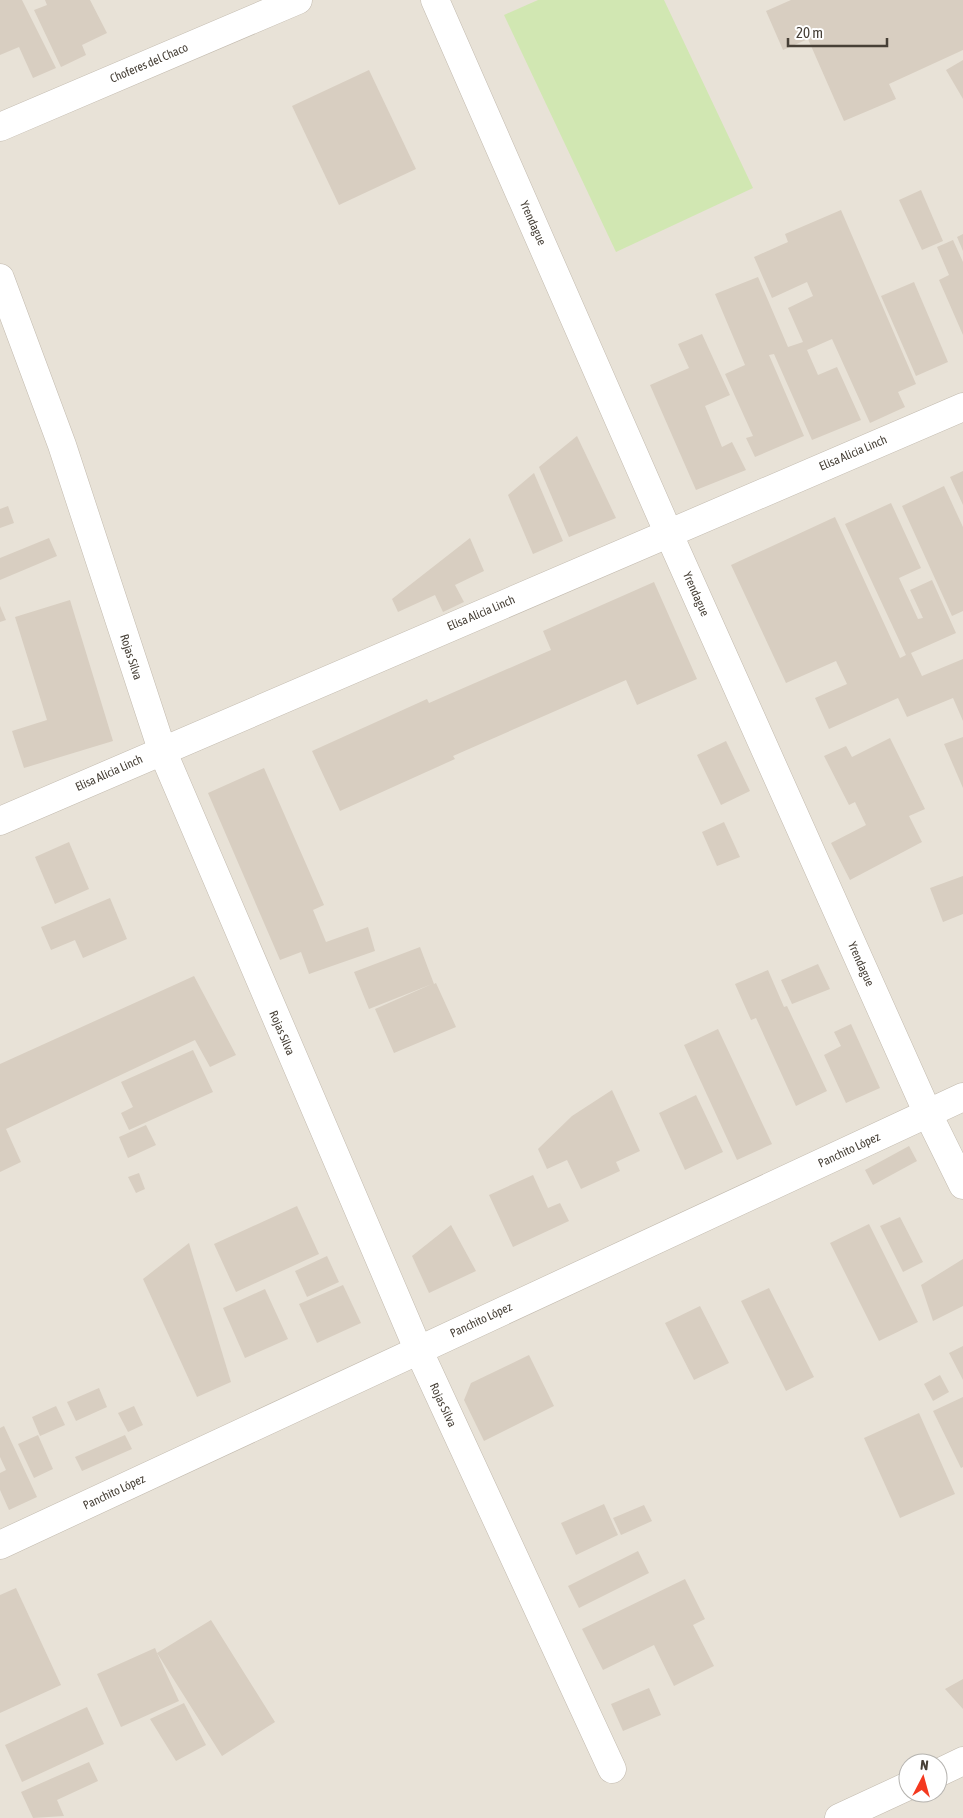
<svg xmlns="http://www.w3.org/2000/svg" width="963" height="1818" font-family="'Asap Condensed',sans-serif">
<style>
.residential{fill:#e8e2d7;fill-rule:evenodd}
.green{fill:#d1e7b2}
.building{fill:#d8cec1}
.lines{fill:none;stroke-linecap:round;stroke-linejoin:round}
.minor-casing{stroke:#c2baae;stroke-width:29}
.minor{stroke:#fff;stroke-width:28}
.labels{text-anchor:middle;dominant-baseline:central;stroke-width:4;stroke-linejoin:round;paint-order:stroke}
.street-label{font-size:12px;fill:#474037;stroke:#fff}
</style>
<rect width="100%" height="100%" fill="#f4f0e8"/>
<path class="residential" d="M0,0h963v1818h-963zM908,1763h30v30h-30z"/>
<polygon class="green" points="538,0 664,0 753,188 616,252 504,15"/>
<g class="building">
<polygon points="0,0 22,0 56,68 33,78 19,47 0,55"/>
<polygon points="45,0 90,0 107,33 82,45 86,55 61,67 34,10 47,5"/>
<polygon points="791,0 963,0 963,50 889,84 896,99 844,121 808,39 783,50 766,11"/>
<polygon points="963,60 963,99 946,70"/>
<polygon points="369,70 416,169 339,205 292,106"/>
<polygon points="921,190 943,241 922,250 899,200"/>
<polygon points="841,210 916,384 898,392 905,407 870,423 832,339 807,350 818,375 837,367 861,420 812,440 774,354 769,355 804,436 755,457 746,438 753,436 725,374 745,365 715,294 758,277 788,347 803,342 788,308 813,296 807,282 772,298 754,257 788,242 785,234"/>
<polygon points="963,234 963,251 957,237"/>
<polygon points="953,240 963,262 963,335 939,280 949,275 937,247"/>
<polygon points="914,282 948,362 916,376 881,296"/>
<polygon points="702,334 730,395 705,406 722,447 732,442 746,470 696,490 650,385 689,368 678,344"/>
<polygon points="577,436 616,518 569,537 539,467"/>
<polygon points="963,471 963,505 950,477"/>
<polygon points="534,473 563,541 533,554 508,495"/>
<polygon points="944,486 963,527 963,611 952,616 902,506"/>
<polygon points="891,503 921,568 899,578 918,619 923,618 910,590 932,580 956,633 911,653 922,676 963,659 963,721 953,698 907,717 898,698 829,729 815,698 847,684 836,661 786,683 731,565 835,517 900,658 906,655 845,524"/>
<polygon points="8,506 14,523 0,528 0,509"/>
<polygon points="49,538 57,556 0,580 0,558"/>
<polygon points="470,538 484,571 455,585 464,602 443,612 435,595 398,612 392,599"/>
<polygon points="654,582 697,679 637,705 626,680 453,756 455,759 340,811 312,751 427,699 429,703 551,650 543,631"/>
<polygon points="70,600 113,741 24,768 12,731 47,720 15,617"/>
<polygon points="0,606 6,620 0,622"/>
<polygon points="963,737 963,788 944,744"/>
<polygon points="890,738 925,809 909,816 922,842 850,880 831,843 866,825 855,802 849,805 824,756 846,746 852,757"/>
<polygon points="726,741 750,791 721,805 697,755"/>
<polygon points="264,768 324,905 313,910 326,942 368,927 375,951 309,974 301,952 280,960 208,793"/>
<polygon points="724,822 740,857 717,866 702,832"/>
<polygon points="69,842 89,889 55,904 35,857"/>
<polygon points="963,876 963,914 943,922 930,888"/>
<polygon points="110,898 127,939 83,958 75,940 51,950 41,927"/>
<polygon points="420,947 434,984 436,983 456,1027 394,1053 375,1009 432,984 369,1009 354,972"/>
<polygon points="818,964 830,989 792,1004 781,980"/>
<polygon points="768,970 784,1007 787,1006 827,1091 796,1106 756,1018 751,1020 735,984"/>
<polygon points="194,976 236,1055 210,1067 195,1040 6,1129 21,1162 0,1172 0,1064"/>
<polygon points="851,1024 880,1088 846,1103 824,1055 841,1046 834,1032"/>
<polygon points="718,1029 772,1144 737,1160 684,1045"/>
<polygon points="193,1050 213,1092 129,1130 121,1113 133,1107 121,1082"/>
<polygon points="612,1090 640,1151 616,1162 620,1171 581,1189 567,1160 547,1169 538,1149 572,1116"/>
<polygon points="696,1095 723,1152 685,1170 659,1113"/>
<polygon points="146,1125 156,1145 128,1158 119,1137"/>
<polygon points="909,1146 917,1161 873,1185 865,1170"/>
<polygon points="139,1173 145,1189 136,1193 128,1177"/>
<polygon points="533,1175 548,1208 560,1203 569,1221 513,1247 489,1195"/>
<polygon points="297,1206 319,1254 236,1292 214,1244"/>
<polygon points="900,1217 923,1262 903,1272 880,1226"/>
<polygon points="869,1224 918,1322 879,1341 830,1243"/>
<polygon points="451,1225 476,1271 429,1293 412,1256"/>
<polygon points="189,1243 231,1382 197,1397 143,1279"/>
<polygon points="327,1256 339,1282 307,1297 295,1271"/>
<polygon points="963,1259 963,1306 933,1321 921,1285"/>
<polygon points="343,1285 361,1323 317,1343 299,1304"/>
<polygon points="769,1288 814,1377 786,1391 741,1301"/>
<polygon points="265,1289 288,1339 245,1358 223,1308"/>
<polygon points="700,1306 729,1363 694,1380 665,1323"/>
<polygon points="963,1346 963,1380 949,1353"/>
<polygon points="529,1355 554,1406 484,1441 464,1400 471,1383"/>
<polygon points="940,1375 949,1392 933,1401 924,1384"/>
<polygon points="99,1388 107,1407 76,1421 67,1402"/>
<polygon points="963,1397 963,1467 961,1468 933,1411"/>
<polygon points="56,1406 65,1425 40,1436 32,1417"/>
<polygon points="134,1406 143,1425 128,1432 118,1413"/>
<polygon points="919,1413 955,1494 900,1518 864,1438"/>
<polygon points="4,1426 37,1497 9,1510 0,1490 0,1473 6,1470 0,1457 0,1428"/>
<polygon points="38,1435 53,1469 34,1478 18,1444"/>
<polygon points="125,1435 132,1449 82,1471 75,1457"/>
<polygon points="604,1504 618,1535 576,1555 561,1523"/>
<polygon points="644,1505 652,1521 621,1535 613,1518"/>
<polygon points="638,1551 649,1573 579,1608 568,1586"/>
<polygon points="685,1579 705,1619 693,1625 714,1666 674,1686 654,1645 603,1670 582,1629"/>
<polygon points="16,1588 61,1685 0,1713 0,1595"/>
<polygon points="211,1620 275,1722 222,1756 157,1653 179,1701 121,1727 97,1674 155,1648 157,1653"/>
<polygon points="963,1679 963,1709 945,1689"/>
<polygon points="649,1688 661,1715 623,1731 611,1704"/>
<polygon points="184,1703 206,1745 176,1761 150,1719"/>
<polygon points="87,1707 104,1744 22,1782 5,1745"/>
<polygon points="89,1762 98,1781 57,1800 64,1816 33,1818 21,1792"/>
</g>
<g class="lines">
<g class="minor-casing">
<g id="minor">
<polyline points="435,0 668,532 928,1114 963,1185"/>
<polyline points="0,127 298,0"/>
<polyline points="0,278 62,445 162,750 418,1349 612,1769"/>
<polyline points="0,821 963,407"/>
<polyline points="0,1545 963,1097"/>
<polyline points="938,1773 963,1761"/>
<polyline points="839,1818 908,1786"/>
</g>
</g>
<use href="#minor" class="minor"/>
</g>
<g class="labels">
<g class="street-label">
<text transform="translate(149 63) rotate(-23)">Choferes del Chaco</text>
<text transform="translate(533 223) rotate(66)">Yrendague</text>
<text transform="translate(853 453) rotate(-23)">Elisa Alicia Linch</text>
<text transform="translate(696 594) rotate(66)">Yrendague</text>
<text transform="translate(481 613) rotate(-23)">Elisa Alicia Linch</text>
<text transform="translate(131 657) rotate(72)">Rojas Silva</text>
<text transform="translate(109 773) rotate(-24)">Elisa Alicia Linch</text>
<text transform="translate(861 964) rotate(66)">Yrendague</text>
<text transform="translate(282 1033) rotate(67)">Rojas Silva</text>
<text transform="translate(849 1150) rotate(-25)">Panchito López</text>
<text transform="translate(481 1320) rotate(-25)">Panchito López</text>
<text transform="translate(443 1405) rotate(65)">Rojas Silva</text>
<text transform="translate(114 1492) rotate(-25)">Panchito López</text>
</g>
</g>
<g transform="translate(923 1778) rotate(6)"><circle r="24" fill="#ffffff" stroke="#b5b3af"/>
<path d="M0-4L9 19L0 12L-9 19Z" fill="#f4391f"/>
<text y="-8" font-size="14" font-weight="bold" text-anchor="middle" fill="#474037">N</text>
</g>
<path d="M788 38v8h99v-8" fill="none" stroke="#474037" stroke-width="2.5"/>
<text x="796" y="38" font-size="15" fill="#474037" stroke="#ffffff" stroke-width="4" paint-order="stroke">20 m</text>
</svg>
